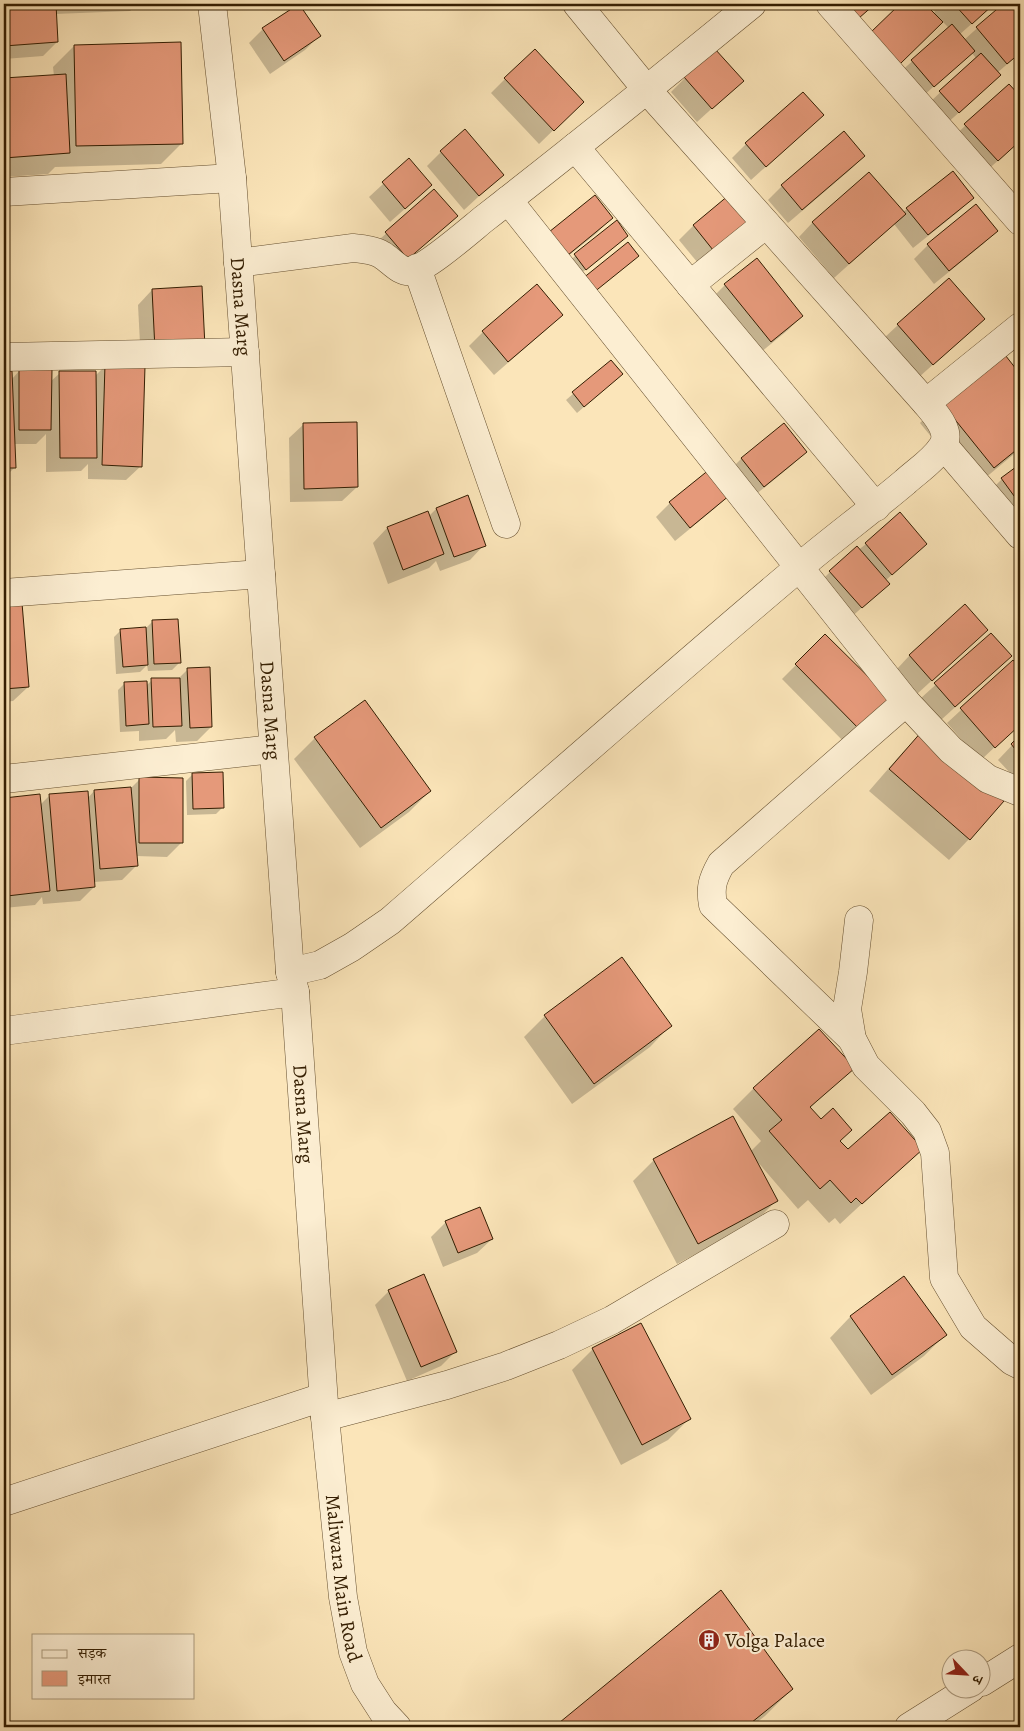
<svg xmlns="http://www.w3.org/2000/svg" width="1024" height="1731" font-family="Alegreya,'Noto Serif Devanagari',serif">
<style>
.shadow{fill:#0003}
.building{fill:#e5997a;stroke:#341e02}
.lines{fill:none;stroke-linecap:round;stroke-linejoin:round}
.minor-casing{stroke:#665030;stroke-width:29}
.tertiary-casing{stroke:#665030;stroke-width:29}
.minor{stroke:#fceed2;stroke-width:28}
.tertiary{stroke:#fceed2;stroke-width:28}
.labels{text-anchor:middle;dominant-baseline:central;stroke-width:4.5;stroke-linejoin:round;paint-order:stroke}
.street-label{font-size:20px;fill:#341e02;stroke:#fceed2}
.poi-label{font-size:20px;fill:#341e02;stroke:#fceed2;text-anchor:start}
</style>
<rect width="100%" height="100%" fill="#fbe5b9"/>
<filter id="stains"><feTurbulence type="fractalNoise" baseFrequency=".004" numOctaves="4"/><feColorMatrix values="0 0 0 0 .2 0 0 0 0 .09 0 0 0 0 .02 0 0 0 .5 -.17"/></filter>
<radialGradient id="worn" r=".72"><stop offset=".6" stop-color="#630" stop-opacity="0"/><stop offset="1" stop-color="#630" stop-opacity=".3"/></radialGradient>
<g class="shadow">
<polygon points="4,4 138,4 130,11 55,14 57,42 43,56 4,59"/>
<polygon points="902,4 924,4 933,14 935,12 931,7 934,4 994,4 959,35 964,40 1004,4 1020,4 1020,53 997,73 985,89 944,126 926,106 976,58 971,52 919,100 897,75 949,28 942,21 886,77 857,48"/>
<polygon points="263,29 319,36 305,50 270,74 249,43"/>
<polygon points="74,46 182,143 161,164 55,167 48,174 4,177 4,79 54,76 53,67"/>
<polygon points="685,78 742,81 697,122 671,92"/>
<polygon points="505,79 568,116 539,144 491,93"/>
<polygon points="1009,85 1020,98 1020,141 983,174 951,139"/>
<polygon points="808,129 751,180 732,158 746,144"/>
<polygon points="441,152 502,175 464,210 427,166"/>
<polygon points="864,156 850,170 788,223 768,200 782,186"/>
<polygon points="409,160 416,199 390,222 369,197"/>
<polygon points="434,191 456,216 393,272 371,247"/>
<polygon points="729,196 752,225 702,268 679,240 693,226"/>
<polygon points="972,198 958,212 913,248 894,224 834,278 799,237 813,222 903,212 907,209"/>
<polygon points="976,206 997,231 982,245 934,284 914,259 928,245"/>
<polygon points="611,218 597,233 553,268 536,247"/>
<polygon points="616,222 620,242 578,276 568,262"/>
<polygon points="725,285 802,316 788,330 756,356 711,299"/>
<polygon points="201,287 141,363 138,305 152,290"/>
<polygon points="561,315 547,329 494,375 469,346 483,332"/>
<polygon points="984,319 918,378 883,339 898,325"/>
<polygon points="1002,353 1020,376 1020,449 973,488 920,423 941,402"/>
<polygon points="611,361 622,374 577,413 566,400"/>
<polygon points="105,366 141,466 126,480 88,479 88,464 81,471 46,472 46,434 36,444 14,444 15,467 4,478 4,373 11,373 12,379 20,370 50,382 60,373 95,376"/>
<polygon points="304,424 357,487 342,501 290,502 289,438"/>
<polygon points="784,425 806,452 791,466 749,500 727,473 741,459"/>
<polygon points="1020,465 1020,500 1002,513 988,493 1002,479"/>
<polygon points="709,471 729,495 714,509 675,541 656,517 670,503"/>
<polygon points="1020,505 1020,545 1015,509"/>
<polygon points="436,509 484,545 470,560 440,571 436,561 429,568 388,584 373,543 387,528 427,513 429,516"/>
<polygon points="866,544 926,544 885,581 888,584 847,621 816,586 830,572"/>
<polygon points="21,604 28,687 13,701 4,702 4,606"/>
<polygon points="153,621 179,663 172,670 148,671 147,665 140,672 116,674 114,637 121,630 146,628"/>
<polygon points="987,630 917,694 896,670 910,655"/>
<polygon points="991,635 996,670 941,720 921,698"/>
<polygon points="825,636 894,704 850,748 782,679"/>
<polygon points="1013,662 1020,670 1020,723 980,761 947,723"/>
<polygon points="188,669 211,727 197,741 176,742 175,730 166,739 139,741 139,731 120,732 118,690 125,683 146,686 152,680 178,679"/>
<polygon points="923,732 969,839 949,860 869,791 902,753"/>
<polygon points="1020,737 1020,768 1012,775 998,760"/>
<polygon points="315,738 430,791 409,812 360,848 294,759"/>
<polygon points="193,774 223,807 216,814 187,815 186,781"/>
<polygon points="140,779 182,842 167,857 136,856 137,865 122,880 94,882 94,887 80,901 43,904 42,897 35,905 4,908 4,799 39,795 40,805 50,795 88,798 94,791 131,788"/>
<polygon points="545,1016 670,1026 650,1047 572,1104 524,1037"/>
<polygon points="853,1068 810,1108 848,1151 921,1149 840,1224 835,1218 829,1223 808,1200 798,1209 756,1160 776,1201 755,1222 677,1264 633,1181 654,1160 750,1152 761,1141 733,1109 754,1088"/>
<polygon points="446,1222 492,1239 477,1253 443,1267 431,1237"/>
<polygon points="903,1278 945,1335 924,1356 871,1395 830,1338 850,1317"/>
<polygon points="389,1291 455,1352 441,1366 407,1381 375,1305"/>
<polygon points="593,1349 689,1419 668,1440 621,1465 572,1370"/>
<polygon points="720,1592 792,1689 765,1716 751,1727 555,1727"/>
</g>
<g class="building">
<polygon points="4,4 56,4 58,42 4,46"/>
<polygon points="299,4 321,36 284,61 262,28"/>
<polygon points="846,4 875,4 859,18"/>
<polygon points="900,4 925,4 943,22 900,64 870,33"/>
<polygon points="954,4 994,4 972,24"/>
<polygon points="1003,4 1020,4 1020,53 1007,64 976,27"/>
<polygon points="952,24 975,51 934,87 911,60"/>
<polygon points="181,42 183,144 76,146 74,45"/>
<polygon points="535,49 584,102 554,131 504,78"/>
<polygon points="715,49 744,81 712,109 684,77"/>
<polygon points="981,53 1001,75 959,113 939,91"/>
<polygon points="66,74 70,153 4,158 4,78"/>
<polygon points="1009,84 1020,96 1020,141 998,161 964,124"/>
<polygon points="803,92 824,115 766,167 745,143"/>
<polygon points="465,129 504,175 479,196 440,151"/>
<polygon points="844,131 865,156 802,210 781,185"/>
<polygon points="409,158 432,185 405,209 382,182"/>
<polygon points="953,171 974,198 928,235 906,208"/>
<polygon points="869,172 906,214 849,264 812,222"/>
<polygon points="434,189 458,216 408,259 385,232"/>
<polygon points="595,195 613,218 568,255 549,232"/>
<polygon points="729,195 754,225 717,255 693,225"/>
<polygon points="976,204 998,231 949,271 927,244"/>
<polygon points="617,220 628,236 586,270 574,254"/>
<polygon points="628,242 639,256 593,293 582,279"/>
<polygon points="757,258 803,316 771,342 724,284"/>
<polygon points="949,278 985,319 933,365 897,324"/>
<polygon points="537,284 563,315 508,362 482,331"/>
<polygon points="202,286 205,347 155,350 152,289"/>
<polygon points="1002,351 1020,374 1020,447 994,468 940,401"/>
<polygon points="611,360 623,374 584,407 572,392"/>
<polygon points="105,364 145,366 142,467 102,465"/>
<polygon points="19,369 52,369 51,430 19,430"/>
<polygon points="12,371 16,468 4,468 4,372"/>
<polygon points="59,371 96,371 97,458 60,458"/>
<polygon points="357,422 358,487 304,489 303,423"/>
<polygon points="784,423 807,452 764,487 741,458"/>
<polygon points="1020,464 1020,498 1017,500 1001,478"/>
<polygon points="710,469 730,495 690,528 669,502"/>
<polygon points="468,495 486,546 454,557 436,508"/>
<polygon points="428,511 444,554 403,570 387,527"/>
<polygon points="900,512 927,544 892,575 865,543"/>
<polygon points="857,546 890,584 862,608 829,571"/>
<polygon points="22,603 29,687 4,689 4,605"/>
<polygon points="965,604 988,630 932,681 909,655"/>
<polygon points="178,619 181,663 154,664 152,620"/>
<polygon points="146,627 148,665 123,667 120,629"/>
<polygon points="991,633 1012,656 955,707 934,683"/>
<polygon points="825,634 896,704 865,735 795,664"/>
<polygon points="1013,660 1020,668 1020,725 995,748 960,708"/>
<polygon points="210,667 212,727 190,728 187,668"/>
<polygon points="151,678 180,678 182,726 153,727"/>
<polygon points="147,681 149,724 126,726 124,682"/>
<polygon points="365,700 431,791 381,828 314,737"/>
<polygon points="923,730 1004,801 970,840 889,769"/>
<polygon points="1020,735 1020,755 1011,744"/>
<polygon points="223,772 224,808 193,809 192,773"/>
<polygon points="139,777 183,778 183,843 139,843"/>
<polygon points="131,787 138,866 100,869 94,790"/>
<polygon points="88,791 95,887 57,891 49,794"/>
<polygon points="40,794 50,891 7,896 4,867 4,798"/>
<polygon points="622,957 672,1026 594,1084 544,1015"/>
<polygon points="819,1029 855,1068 810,1107 821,1119 833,1108 852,1130 840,1141 848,1149 890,1112 923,1149 862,1204 856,1198 851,1203 830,1180 820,1189 769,1131 782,1120 753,1088"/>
<polygon points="733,1116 778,1201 698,1244 653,1159"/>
<polygon points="480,1207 493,1239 458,1253 445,1221"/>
<polygon points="424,1274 457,1352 421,1367 388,1290"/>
<polygon points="904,1276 947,1335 892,1375 850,1316"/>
<polygon points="641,1323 691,1419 642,1445 592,1348"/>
<polygon points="721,1590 793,1689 746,1727 554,1727"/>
</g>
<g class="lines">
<g class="minor-casing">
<g id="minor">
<polyline points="577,4 647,90 926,403"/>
<polyline points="830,4 1020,221"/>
<polyline points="575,147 876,507"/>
<polyline points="4,192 232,178"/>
<polyline points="508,200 906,702 951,750 988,779 1020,792"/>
<path d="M238,263l115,-15c9,1 21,2 29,7 9,5 18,18 29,16 16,-3 59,-41 74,-53 90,-70 179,-142 267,-214"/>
<polyline points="417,268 506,524"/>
<polyline points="690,285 766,224"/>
<polyline points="4,357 245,352"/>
<polyline points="944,446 1020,535"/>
<polyline points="4,593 261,574"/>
<polyline points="4,779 273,749"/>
<polyline points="859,920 853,972 847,1009 852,1039 866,1066 913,1113 927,1131 935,1153 944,1278 973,1327 1012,1361 1020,1365"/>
<path d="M290,972l30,-7 32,-18 38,-26c133,-115 265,-232 400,-346 37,-32 77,-61 115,-93 12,-11 28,-21 37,-35 11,-15 -7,-33 -16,-44l94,-76"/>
<polyline points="4,1031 295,992"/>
<path d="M852,1039l-139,-134c-3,-17 -1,-25 8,-41l185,-162"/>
<polyline points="325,1417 447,1385 506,1366 559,1345 612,1320 775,1224"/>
<polyline points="4,1502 323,1397"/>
<polyline points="982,1682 1020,1658"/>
<polyline points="909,1727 971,1688"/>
</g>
</g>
<g class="tertiary-casing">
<g id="tertiary">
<path id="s1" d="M212,4l20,174 58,794 5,20 30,425 18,180 10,55 12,32 18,28 14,15"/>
</g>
</g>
<use href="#minor" class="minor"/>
<use href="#tertiary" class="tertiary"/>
</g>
<defs>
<g id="building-disc" transform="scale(1.125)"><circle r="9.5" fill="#8f2418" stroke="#fceed2"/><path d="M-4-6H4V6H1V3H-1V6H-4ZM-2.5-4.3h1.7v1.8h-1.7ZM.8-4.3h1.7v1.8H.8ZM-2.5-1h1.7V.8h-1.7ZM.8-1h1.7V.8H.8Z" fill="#fff"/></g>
</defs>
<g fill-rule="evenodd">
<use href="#building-disc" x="709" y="1640"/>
</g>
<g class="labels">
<g class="street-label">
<text stroke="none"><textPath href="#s1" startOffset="304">Dasna Marg</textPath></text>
<text stroke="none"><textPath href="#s1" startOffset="709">Dasna Marg</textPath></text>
<text stroke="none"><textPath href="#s1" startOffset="1114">Dasna Marg</textPath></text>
<text stroke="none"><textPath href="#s1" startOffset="1580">Maliwara Main Road</textPath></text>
</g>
<g class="poi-label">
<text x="725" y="1640">Volga Palace</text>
</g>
</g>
<rect width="1024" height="1731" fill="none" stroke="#fbe5b9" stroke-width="20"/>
<rect x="5" y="5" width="1014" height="1721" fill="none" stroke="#341e02" stroke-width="2.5"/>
<rect x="10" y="10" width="1004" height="1711" fill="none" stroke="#341e02"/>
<rect x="32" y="1634" width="162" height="65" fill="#fceed2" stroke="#ac9b7f"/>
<rect x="42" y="1650" width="25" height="8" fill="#fceed2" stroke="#ac9b7f"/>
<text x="78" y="1658" font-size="15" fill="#341e02">सड़क</text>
<rect x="42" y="1671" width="25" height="15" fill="#e5997a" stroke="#ac9b7f"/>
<text x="78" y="1684" font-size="15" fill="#341e02">इमारत</text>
<g transform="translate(966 1674) rotate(115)"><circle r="24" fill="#fceed2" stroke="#ac9b7f"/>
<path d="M0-4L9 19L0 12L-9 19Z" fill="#8f2418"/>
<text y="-8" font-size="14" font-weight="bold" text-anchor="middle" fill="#341e02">उ</text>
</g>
<rect width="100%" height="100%" filter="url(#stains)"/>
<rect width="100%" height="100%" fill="url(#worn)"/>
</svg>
